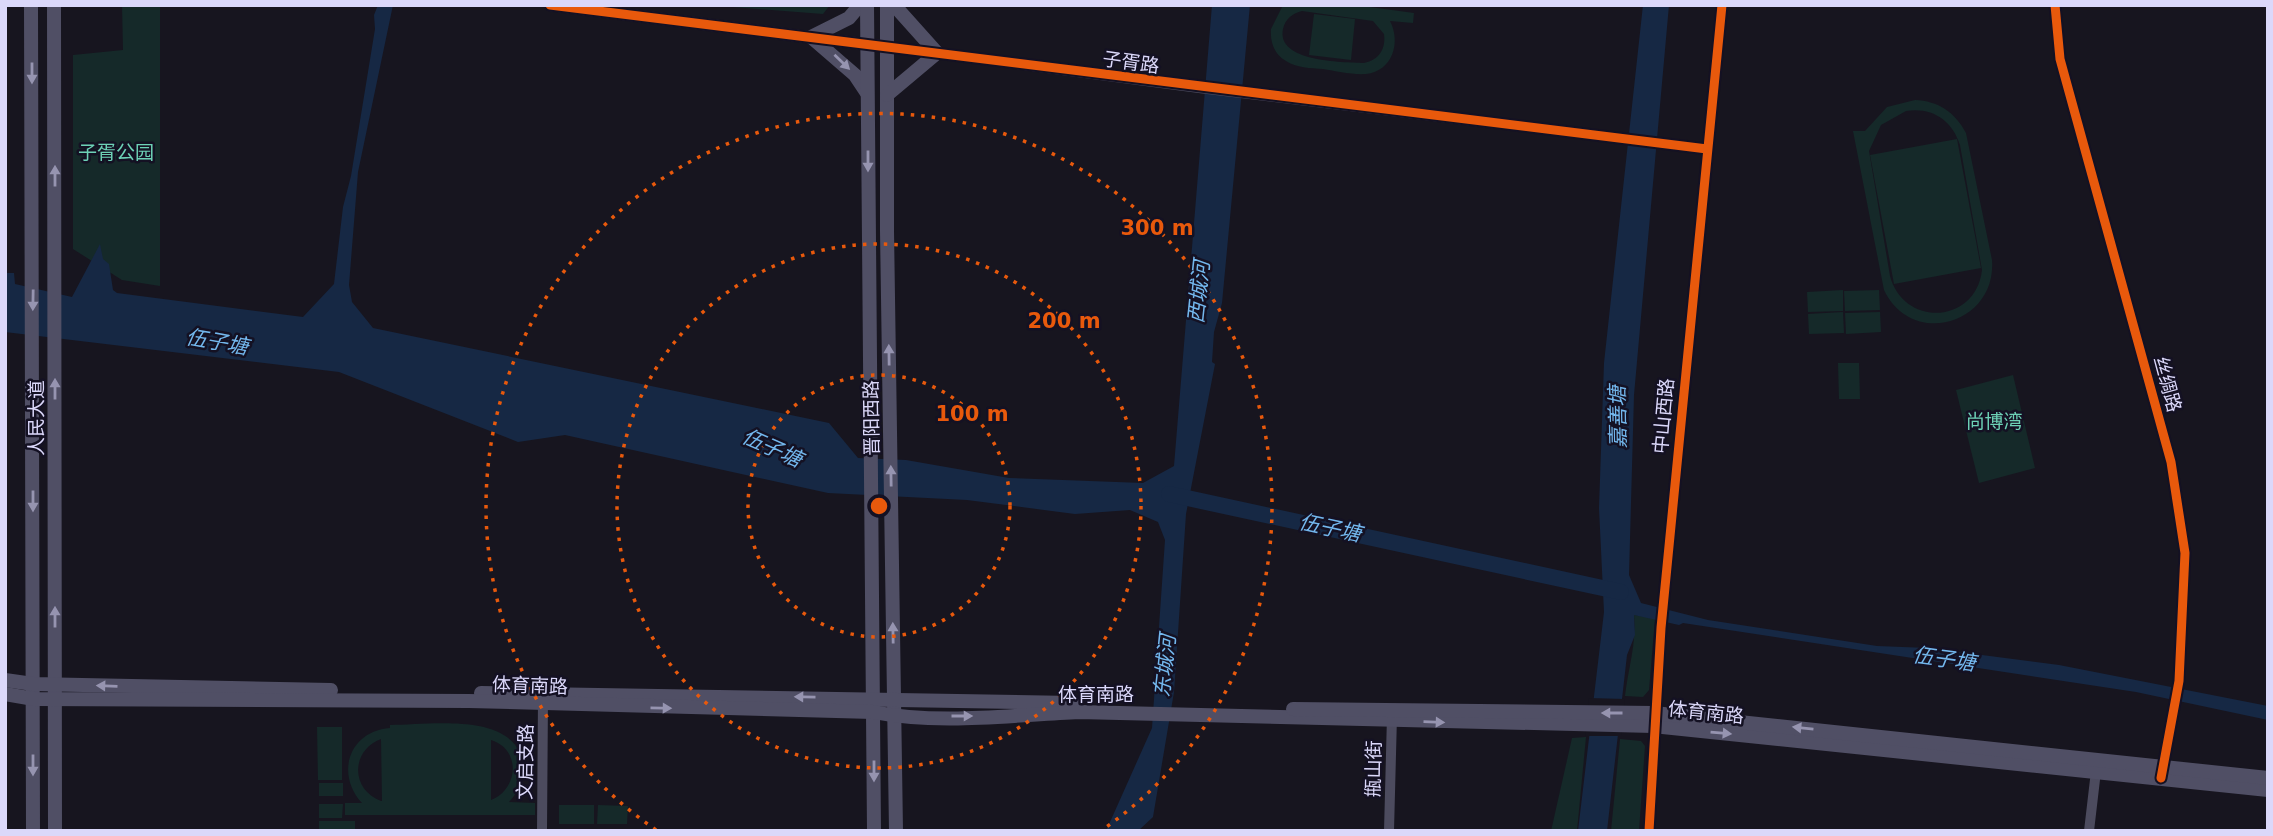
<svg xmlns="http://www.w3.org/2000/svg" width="2273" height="836" font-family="'DejaVu Sans','Noto Sans SC',sans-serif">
<rect width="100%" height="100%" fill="#17151f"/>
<g fill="#152929" fill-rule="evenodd">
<polygon points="122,5 160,5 160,286 122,280 73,249 73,55 123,50"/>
<polygon points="708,5 830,5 823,14"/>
<path d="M1355 5 1414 13 1413 23 1390 21C1401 42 1393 71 1366 74 1352 75 1336 71 1323 69 1311 68 1296 68 1286 61 1274 54 1270 42 1271 29L1282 7 1272 5ZM1302 11 1373 21 1384 34C1386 49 1379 60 1364 63 1342 62 1276 62 1283 29 1285 19 1293 13 1302 11Z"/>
<polygon points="1314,14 1355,19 1351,60 1309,55"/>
<path d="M1915 100C1938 101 1955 112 1966 133L1992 260C1997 324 1912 349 1884 290L1853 131H1865L1887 107ZM1906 111C1932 107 1952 120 1960 145L1982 270C1976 324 1904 328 1890 276L1869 151 1881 125Z"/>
<polygon points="1957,139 1981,268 1894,284 1870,155"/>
<polygon points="1843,290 1843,311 1808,312 1807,292"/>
<polygon points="1879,290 1880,310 1845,311 1844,291"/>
<polygon points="1843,312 1844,333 1809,334 1808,314"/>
<polygon points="1880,312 1881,332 1846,334 1845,313"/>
<polygon points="1838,363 1859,363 1860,399 1839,399"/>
<polygon points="2013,375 2035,468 1979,483 1956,390"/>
<path d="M1634 615 1655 618 1649 690 1643 697 1625 696C1628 669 1637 642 1634 615Z"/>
<path d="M390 725C429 725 508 712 522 758 527 775 520 790 509 802L535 803V815H345V803H362C335 774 349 731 390 728ZM381 739 382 801H381C351 790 350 751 381 739ZM491 740C521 749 519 789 491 800Z"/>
<polygon points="317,727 342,727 342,780 318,780"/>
<polygon points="1586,737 1577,831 1551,831 1572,738"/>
<polygon points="1620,739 1641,741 1645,746 1639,831 1611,831"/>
<rect x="319" y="783" width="24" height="13"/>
<polygon points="319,804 343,804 342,818 319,818"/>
<rect x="559" y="805" width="35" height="19"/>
<polygon points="598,805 628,806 627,824 597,824"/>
<rect x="319" y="821" width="36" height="10"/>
</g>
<g fill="#162844">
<polygon points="378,5 393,5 358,172 349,285 352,302 373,328 829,423 858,458 906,460 1009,478 1143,483 1174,466 1212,5 1250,5 1222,303 1214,332 1212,362 1215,364 1186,514 1174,692 1153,817 1138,831 1106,831 1152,728 1165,540 1158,522 1130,510 1075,514 967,500 828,493 565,435 518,442 339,372 5,332 5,273 14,273 15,284 72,297 100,244 103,259 109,264 113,290 117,293 303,317 334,284 343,207 351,176 375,29 374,15"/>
<polygon points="1643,5 1669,5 1634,395 1629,575 1641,603 1708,620 1877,646 1928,648 2059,665 2268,706 2268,720 2136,692 1683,623 1679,625 1634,615 1635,635 1627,655 1607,831 1578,831 1604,612 1599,508 1604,363"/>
</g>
<polygon fill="#17151f" points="1589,698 1625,699 1621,736 1585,736"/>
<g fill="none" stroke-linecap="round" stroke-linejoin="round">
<polyline stroke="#162844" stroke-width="16" points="1169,494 1621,592"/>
<g stroke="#4c4b5e" stroke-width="10">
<polyline points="2055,5 2060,59 2171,462 2185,553 2179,681 2163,771"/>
<polyline points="888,47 1199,88 1707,149"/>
<polyline points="542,831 543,698"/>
<polyline points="1389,831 1392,716"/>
<polyline points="1649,831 1661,628 1722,5"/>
<polyline points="2089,831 2096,771"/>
</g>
<polyline stroke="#4c4b5e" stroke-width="12" points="550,5 888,47"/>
<g stroke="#504f65" stroke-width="14">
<polyline points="31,5 33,831"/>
<polyline points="54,5 55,831"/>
<polyline points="860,5 849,18 811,37 855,75 867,93"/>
<polyline points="867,5 874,831"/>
<polyline points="887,5 887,231 896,831"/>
<polyline points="887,95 937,53 894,5"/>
<polyline points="5,680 33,684 331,690"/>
<polyline points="481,693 1073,703"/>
<path d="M5 694 34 699 469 701 873 712C939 725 1012 715 1079 712L1653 726 2268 790"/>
<polyline points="1293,709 1654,713 2268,778"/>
</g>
<defs>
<g id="cycleway">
<polyline points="550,5 1707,149"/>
<polyline points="2055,5 2060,59 2171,462 2185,553 2179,681 2161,778"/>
<polyline points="1649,831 1661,628 1722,5"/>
</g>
</defs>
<use href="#cycleway" stroke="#141123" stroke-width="13"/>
<use href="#cycleway" stroke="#e8590c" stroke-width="9"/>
</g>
<defs><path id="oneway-solid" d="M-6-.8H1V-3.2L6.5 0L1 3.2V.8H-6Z" transform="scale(1.75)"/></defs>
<g fill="#9694b0">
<use href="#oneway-solid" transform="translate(842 62) rotate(44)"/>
<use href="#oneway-solid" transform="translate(32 73) rotate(90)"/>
<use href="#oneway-solid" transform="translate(868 161) rotate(90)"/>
<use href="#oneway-solid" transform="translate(55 176) rotate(-90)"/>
<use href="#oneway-solid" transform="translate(33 300) rotate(91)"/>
<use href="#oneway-solid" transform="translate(889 355) rotate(-91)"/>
<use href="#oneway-solid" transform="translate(55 389) rotate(-90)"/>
<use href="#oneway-solid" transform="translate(891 476) rotate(-91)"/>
<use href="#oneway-solid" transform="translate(33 501) rotate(90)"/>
<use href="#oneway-solid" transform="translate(55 617) rotate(-90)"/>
<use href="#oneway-solid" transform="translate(893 633) rotate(-91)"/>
<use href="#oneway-solid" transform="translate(107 686) rotate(-178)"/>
<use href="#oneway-solid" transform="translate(805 697) rotate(-179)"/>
<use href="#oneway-solid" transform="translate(661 708) rotate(1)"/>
<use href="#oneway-solid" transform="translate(1612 713) rotate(180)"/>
<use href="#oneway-solid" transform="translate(962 716)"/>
<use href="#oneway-solid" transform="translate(1434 722) rotate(2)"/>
<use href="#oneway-solid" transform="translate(1803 728) rotate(-174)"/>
<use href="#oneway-solid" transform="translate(1721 733) rotate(5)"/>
<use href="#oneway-solid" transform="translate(33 765) rotate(90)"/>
<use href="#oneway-solid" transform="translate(874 771) rotate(90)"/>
</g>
<g fill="none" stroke="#e8590c" stroke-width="3.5" stroke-dasharray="3.5 7">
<circle cx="879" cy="506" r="131"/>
<circle cx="879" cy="506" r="262"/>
<path d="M656 830A393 393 0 1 1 1102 830"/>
</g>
<g text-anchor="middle" stroke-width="5" stroke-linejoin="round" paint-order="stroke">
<g font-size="19" fill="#dbd8fa" stroke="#141123">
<text transform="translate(1131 62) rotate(8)" y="7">子胥路</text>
<text transform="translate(2168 384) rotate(75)" y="7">丝绸路</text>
<text transform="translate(1663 416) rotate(-85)" y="7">中山西路</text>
<text transform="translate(36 418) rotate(-90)" y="7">人民大道</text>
<text transform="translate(871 418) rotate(-91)" y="7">晋阳西路</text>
<text transform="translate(530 685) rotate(2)" y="7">体育南路</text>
<text x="1096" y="701">体育南路</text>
<text transform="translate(1706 712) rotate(6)" y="7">体育南路</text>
<text transform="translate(525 762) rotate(-89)" y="7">文启支路</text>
<text transform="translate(1373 769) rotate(-89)" y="7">甁山街</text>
</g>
<g font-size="19" fill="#6dd1b6" stroke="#141123">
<text x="116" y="159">子胥公园</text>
<text x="1994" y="428">尚博湾</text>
</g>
<g font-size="21" font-style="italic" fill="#73b7ed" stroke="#141123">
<text transform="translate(1199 292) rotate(-84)" y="7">西城河</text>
<text transform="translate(217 342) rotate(10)" y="7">伍子塘</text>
<text transform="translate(1618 417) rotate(-91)" y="7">嘉善塘</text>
<text transform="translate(772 448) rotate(24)" y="7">伍子塘</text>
<text transform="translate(1330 528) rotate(12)" y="7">伍子塘</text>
<text transform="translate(1944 659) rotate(8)" y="7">伍子塘</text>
<text transform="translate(1165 666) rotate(-84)" y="7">东城河</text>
</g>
</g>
<circle cx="879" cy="506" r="10" fill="#e8590c" stroke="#141123" stroke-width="3.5"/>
<g font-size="21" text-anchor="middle" font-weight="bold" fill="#e8590c" stroke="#141123" stroke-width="5" stroke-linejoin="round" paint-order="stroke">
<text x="1157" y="235">300 m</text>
<text x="1064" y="328">200 m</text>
<text x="972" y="421">100 m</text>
</g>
<rect width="2273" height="836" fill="none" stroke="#dbd8fa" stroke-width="14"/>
</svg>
